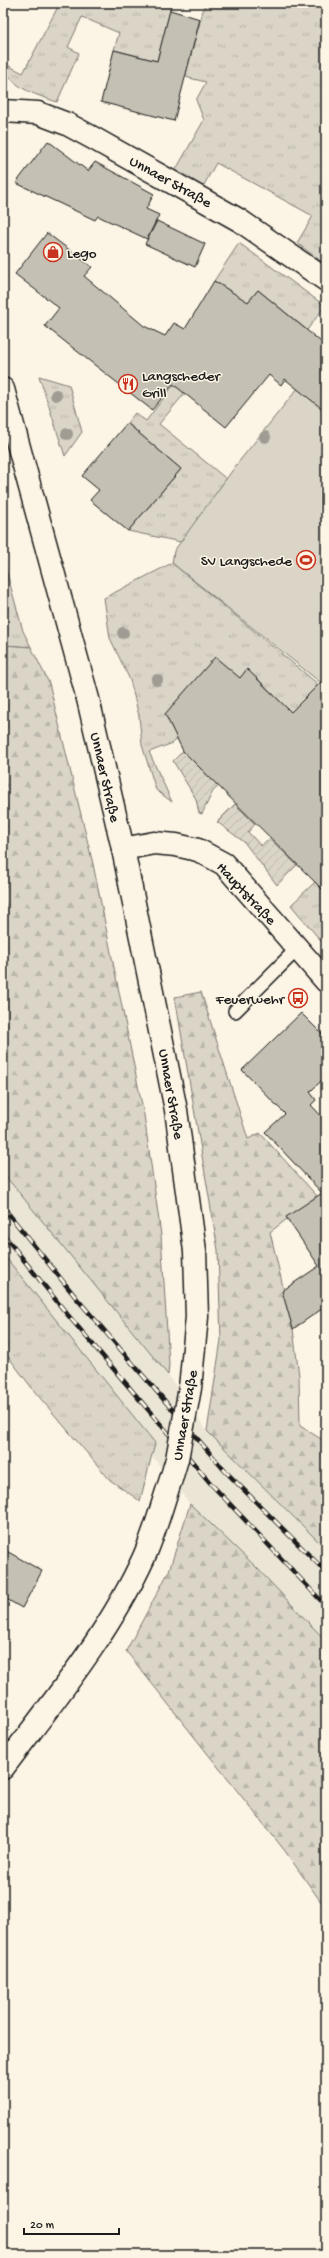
<svg xmlns="http://www.w3.org/2000/svg" width="329" height="2258" font-family="'Gochi Hand',sans-serif">
<defs>
<pattern id="grass-tufts" width="24" height="20" patternUnits="userSpaceOnUse"><rect width="24" height="20" fill="#dbd5c8"/><path d="M3 7l-1-3M5 7V3M7 7l1-3M15 17l-1-3M17 17v-4M19 17l1-3" fill="none" stroke="#bbb6ab"/></pattern>
<pattern id="forest-firs" width="22" height="20" patternUnits="userSpaceOnUse"><rect width="22" height="20" fill="#dbd5c8"/><path d="M5 1l3.5 6h-7zM16 11l3.5 6h-7z" fill="#bbb6ab"/></pattern>
<pattern id="garden-furrows" width="10" height="10" patternUnits="userSpaceOnUse"><rect width="10" height="10" fill="#dbd5c8"/><path d="M-1 1l2-2M0 10L10 0M9 11l2-2" fill="none" stroke="#bbb6ab"/></pattern>
</defs>
<rect width="100%" height="100%" fill="#fcf5e5"/>
<filter id="ink" filterUnits="userSpaceOnUse"><feTurbulence type="fractalNoise" baseFrequency=".025" numOctaves="2"/><feDisplacementMap in="SourceGraphic" scale="8" xChannelSelector="R" yChannelSelector="G"/><feConvolveMatrix kernelMatrix="1 2 1 2 8 2 1 2 1" color-interpolation-filters="sRGB"/></filter>
<g filter="url(#ink)">
<polygon fill="#ebe5d6" points="3,1173 168,1375 207,1431 326,1549 326,1643 190,1504 152,1456 155,1443 3,1254"/>
<g fill="url(#grass-tufts)" stroke="#7c7872">
<path d="M60 3H172L157 61 114 50 119 33 82 17 68 47 79 53 57 102C34 94 10 88 3 63L23 73Z"/>
<polygon points="205,3 326,3 326,265 297,243 313,216 216,163 198,196 170,180 204,120 196,100 206,82 185,77"/>
<polygon points="239,243 325,306 307,330 258,290 221,335 185,393 159,424 229,481 181,542 128,531 181,469 127,423 135,413 146,421 208,340 236,295 214,281"/>
<polygon points="39,376 69,385 82,432 65,456"/>
<polygon points="3,559 23,631 31,647 3,645"/>
<polygon points="172,563 319,685 291,712 256,677 235,698 224,689 173,743 149,752 172,802 156,790 142,745 139,716 130,680 110,638 104,598"/>
<polygon points="315,882 326,893 326,947 291,905"/>
<polygon points="3,1254 155,1443 140,1501 110,1480 35,1392 3,1350"/>
</g>
<g fill="url(#forest-firs)" stroke="#7c7872">
<polygon points="3,645 31,647 49,683 93,864 144,1115 161,1235 169,1364 168,1375 3,1173"/>
<polygon points="201,992 248,1139 260,1133 317,1196 270,1232 293,1329 299,1376 300,1426 326,1442 326,1549 207,1431 221,1340 218,1250 175,997"/>
<polygon points="190,1504 256,1567 326,1641 326,1909 285,1851 126,1651 169,1571"/>
</g>
<g fill="url(#garden-furrows)" stroke="#7c7872">
<polygon points="183,751 219,786 213,791 202,814 199,813 196,799 173,761"/>
<polygon points="235,804 255,824 248,832 261,846 269,838 297,865 277,885 244,842 217,822"/>
</g>
<polygon fill="#dbd5c8" stroke="#7c7872" points="326,353 326,687 172,563 174,551 237,464"/>
<g fill="#c4c0b3" stroke="#1c1c1c">
<polygon points="170,10 200,19 174,121 101,102 114,50 157,61"/>
<polygon points="48,141 88,171 95,162 154,194 146,209 159,215 147,239 98,216 95,220 16,183"/>
<polygon points="157,221 205,244 195,267 145,244"/>
<polygon points="47,233 92,267 84,276 144,326 165,336 174,323 185,329 214,281 248,302 258,290 326,346 326,412 285,379 281,385 269,375 226,427 173,384 152,410 45,326 59,308 15,274"/>
<polygon points="127,423 181,469 128,531 90,500 99,490 82,476"/>
<polygon points="215,657 240,678 247,669 291,712 326,677 326,893 183,751 165,714"/>
<polygon points="301,1013 326,1038 326,1076 310,1092 316,1100 311,1105 326,1121 326,1306 293,1329 282,1291 319,1266 286,1217 322,1193 265,1132 285,1114 242,1070"/>
<polygon points="3,1549 42,1571 22,1608 3,1597"/>
</g>
<g fill="none" stroke-linecap="round" stroke-linejoin="round">
<defs>
<polyline id="service" points="235,1011 297,949"/>
<polyline id="minor" points="3,111 38,113 67,124 93,138 239,220 326,280"/>
<polyline id="secondary" points="123,849 154,843 176,845 198,850 224,864 326,981"/>
<g id="primary">
<polyline points="3,389 88,699 123,849 176,1110 195,1251 197,1317 190,1388"/>
<path d="M3 1768C54 1700 109 1634 144 1557 155 1532 162 1505 171 1479"/>
</g>
</defs>
<use href="#service" stroke="#1c1c1c" stroke-width="16"/>
<use href="#minor" stroke="#1c1c1c" stroke-width="25"/>
<use href="#secondary" stroke="#1c1c1c" stroke-width="25"/>
<use href="#primary" stroke="#1c1c1c" stroke-width="25"/>
<use href="#service" stroke="#fcf5e5" stroke-width="13"/>
<use href="#minor" stroke="#fcf5e5" stroke-width="22"/>
<use href="#secondary" stroke="#fcf5e5" stroke-width="22"/>
<use href="#primary" stroke="#fcf5e5" stroke-width="22"/>
<defs>
<g id="rail">
<polyline points="3,1207 78,1300 226,1472 326,1572"/>
<polyline points="3,1234 67,1314 212,1485 326,1606"/>
</g>
</defs>
<use href="#rail" stroke="#1c1c1c" stroke-width="4.5"/>
<use href="#rail" stroke="#fcf5e5" stroke-width="3" stroke-dasharray="9" stroke-linecap="butt"/>
<defs>
<polyline id="primary-bridge" points="171,1479 177,1459 190,1388"/>
</defs>
<use href="#primary-bridge" stroke="#1c1c1c" stroke-width="25" stroke-linecap="butt"/>
<use href="#primary-bridge" stroke="#fcf5e5" stroke-width="22"/>
</g>
<g fill="#a09c93">
<circle cx="56" cy="395" r="6"/>
<circle cx="67" cy="434" r="6"/>
<circle cx="265" cy="437" r="6"/>
<circle cx="123" cy="633" r="6"/>
<circle cx="157" cy="680" r="6"/>
</g>
</g>
<defs>
<symbol id="shop-ring" viewBox="-11 -11 22 22"><circle r="9.5" fill="#fcf5e5" stroke="#c8321e" stroke-width="1.5"/><path d="M-5-2.5h2.3a2.7 3.5 0 0 1 5.4 0H5L5.5 6h-11ZM-1.5-2.5h3a1.5 2.3 0 0 0-3 0Z" fill="#c8321e"/></symbol>
<symbol id="restaurant-ring" viewBox="-11 -11 22 22"><circle r="9.5" fill="#fcf5e5" stroke="#c8321e" stroke-width="1.5"/><path d="M-5-6h1v4h1v-4h1v4h1v-4h1v5L-1.5 .5V6h-2V.5L-5-1ZM5-6V6H3V1.5H1.5Q1.5-4 5-6Z" fill="#c8321e"/></symbol>
<symbol id="stadium-ring" viewBox="-11 -11 22 22"><circle r="9.5" fill="#fcf5e5" stroke="#c8321e" stroke-width="1.5"/><path d="M0-5a6.5 5 0 1 0 0 10a6.5 5 0 1 0 0-10ZM-3.5-1.8h7v3.6h-7Z" fill="#c8321e"/></symbol>
<symbol id="bus-ring" viewBox="-11 -11 22 22"><circle r="9.5" fill="#fcf5e5" stroke="#c8321e" stroke-width="1.5"/><path d="M-5-6H5V4H4V6H2V4H-2V6H-4V4H-5ZM-3.5-4V0h7V-4ZM-3.5 1.2v1.5H-2V1.2ZM2 1.2v1.5H3.5V1.2Z" fill="#c8321e"/></symbol>
</defs>
<g fill-rule="evenodd">
<use href="#shop-ring" x="42" y="241" width="22" height="22"/>
<use href="#restaurant-ring" x="117" y="373" width="22" height="22"/>
<use href="#stadium-ring" x="295" y="549" width="22" height="22"/>
<use href="#bus-ring" x="287" y="987" width="22" height="22"/>
</g>
<g text-anchor="middle" stroke-width="3" stroke-linejoin="round" paint-order="stroke">
<g font-size="15" fill="#1c1c1c" stroke="#fcf5e5">
<text transform="translate(171 181) rotate(29)" y="5">Unnaer Straße</text>
<text transform="translate(106 777) rotate(77)" y="5">Unnaer Straße</text>
<text transform="translate(247 893) rotate(47)" y="5">Hauptstraße</text>
<text transform="translate(172 1094) rotate(80)" y="5">Unnaer Straße</text>
<text transform="translate(184 1415) rotate(-80)" y="5">Unnaer Straße</text>
</g>
<g font-size="15" fill="#1c1c1c" stroke="#fcf5e5" text-anchor="start">
<text x="67" y="257">Lego</text>
<text x="142" y="380">Langscheder<tspan x="142" dy="17">Grill</tspan></text>
<text x="292" y="565" text-anchor="end">SV Langschede</text>
<text x="284" y="1003" text-anchor="end">Feuerwehr</text>
</g>
</g>
<rect width="329" height="2258" fill="none" stroke="#fcf5e5" stroke-width="16"/>
<rect x="8" y="8" width="313" height="2242" fill="none" stroke="#1c1c1c" stroke-width="1.5" filter="url(#ink)"/>
<path d="M24 2228v6h95v-6" fill="none" stroke="#1c1c1c" stroke-width="2"/>
<text x="30" y="2228" font-size="12" fill="#1c1c1c" stroke="#fcf5e5" stroke-width="3" paint-order="stroke">20 m</text>
</svg>
